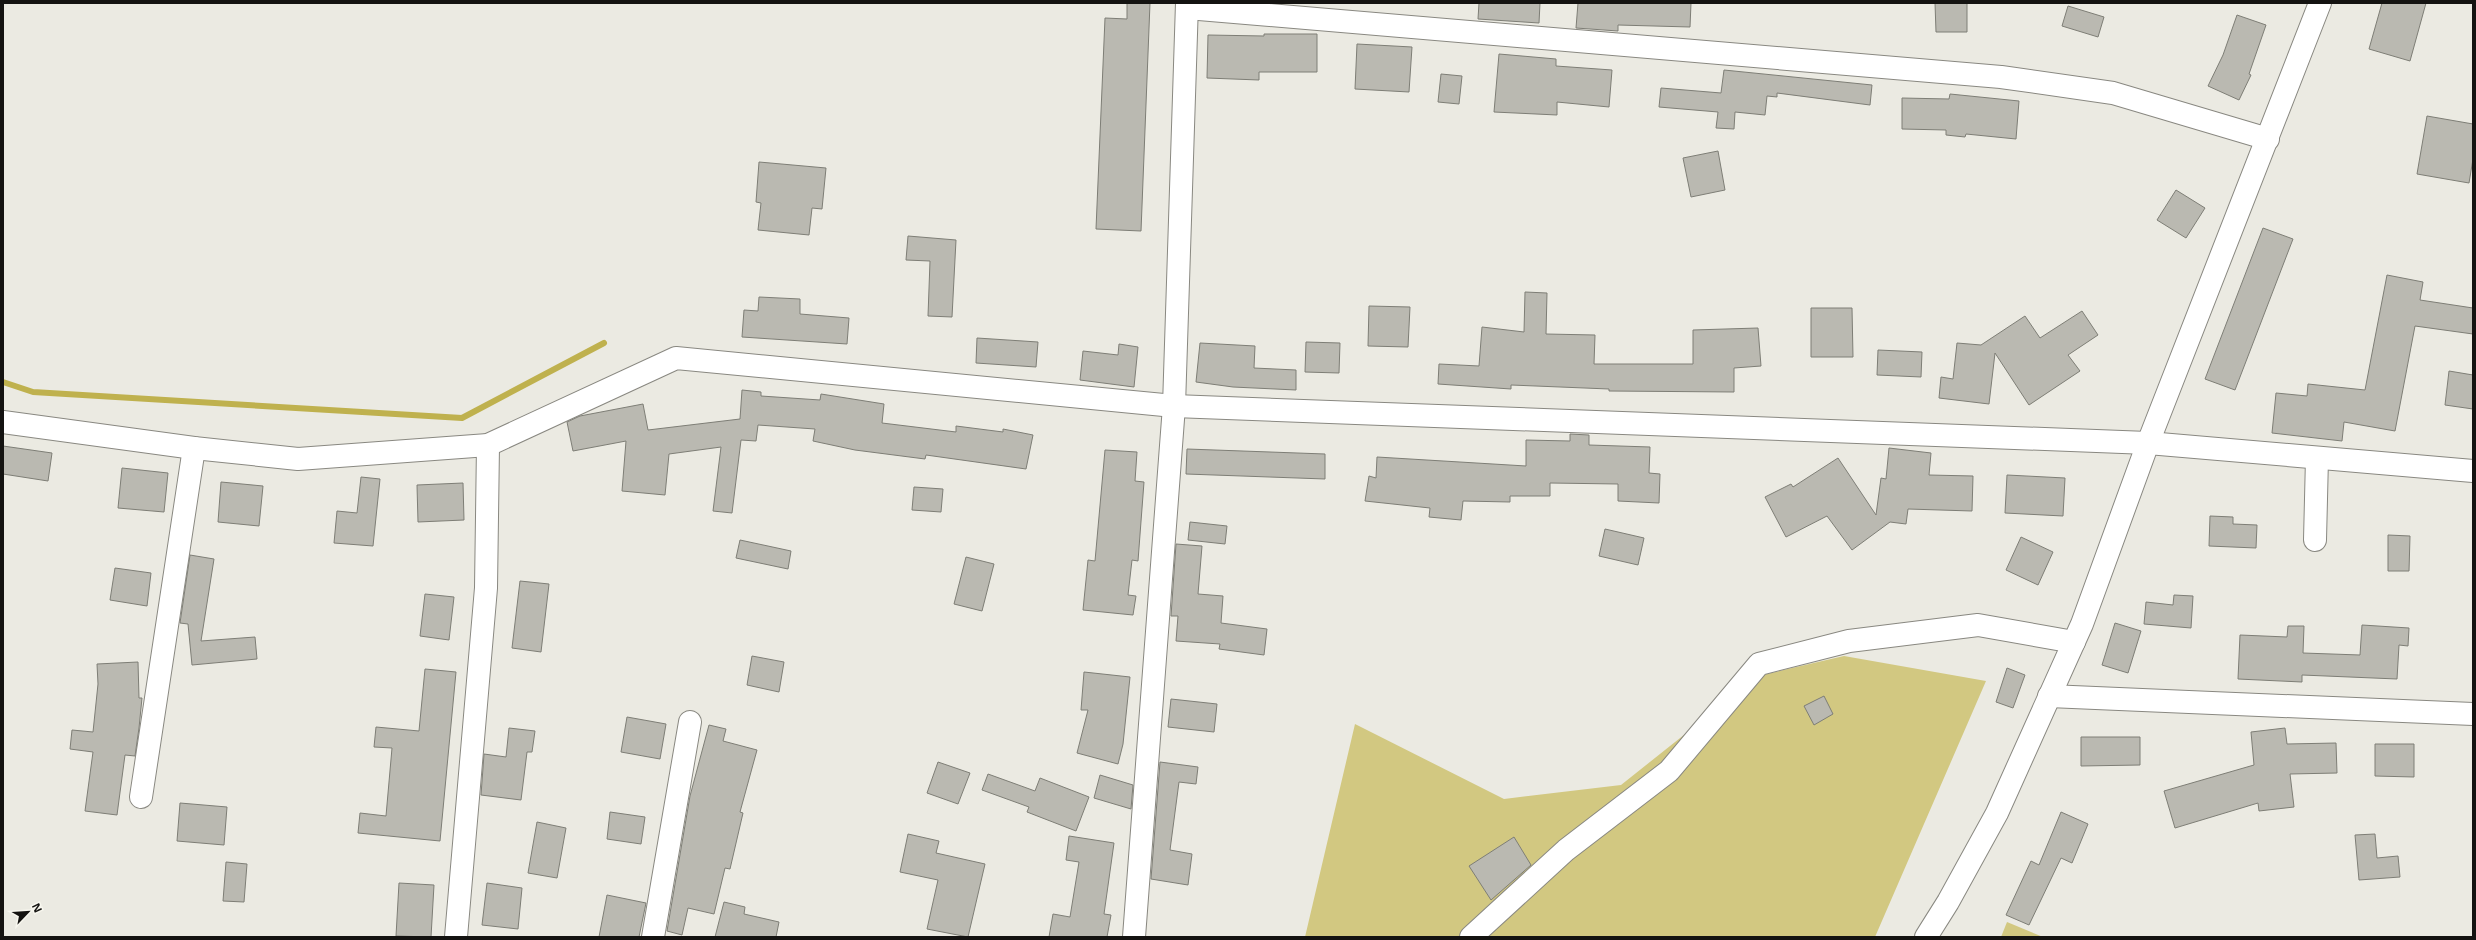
<svg xmlns="http://www.w3.org/2000/svg" width="2476" height="940" font-family="'Open Sans',sans-serif">
<rect width="100%" height="100%" fill="#ebeae2"/>
<g fill="#d2c881">
<polygon points="1844,656 1986,681 1875,937 1305,937 1355,724 1504,799 1621,785 1758,676"/>
<polygon points="2007,922 2043,937 2001,937"/>
</g>
<g fill="none" stroke-linecap="round" stroke-linejoin="round">
<polyline stroke="#bfb14e" stroke-width="6" points="3,382 33,392 462,418 604,343"/>
</g>
<g fill="#bab9b1" stroke="#7e7e76">
<polygon points="1127,3 1150,3 1141,231 1096,229 1105,18 1127,19"/>
<polygon points="1479,3 1540,3 1539,23 1478,19"/>
<polygon points="1578,3 1691,3 1690,27 1618,25 1618,31 1576,28"/>
<polygon points="1935,3 1967,3 1967,32 1936,32"/>
<polygon points="2382,3 2426,3 2410,61 2369,49"/>
<polygon points="2068,6 2104,17 2098,37 2062,26"/>
<polygon points="2237,15 2266,25 2249,74 2251,75 2239,100 2208,86 2223,55"/>
<polygon points="1264,34 1317,34 1317,72 1259,72 1259,80 1207,78 1208,35 1264,36"/>
<polygon points="1357,44 1412,47 1409,92 1355,89"/>
<polygon points="1499,54 1556,59 1556,66 1612,70 1609,107 1557,102 1557,115 1494,112"/>
<polygon points="1724,70 1872,85 1870,105 1777,93 1777,97 1767,96 1765,115 1735,112 1734,129 1716,128 1718,112 1659,107 1661,88 1721,93"/>
<polygon points="1441,74 1462,76 1459,104 1438,102"/>
<polygon points="1950,94 2019,101 2016,139 1966,134 1965,137 1946,135 1946,130 1902,129 1902,98 1949,99"/>
<polygon points="2427,116 2473,124 2473,159 2469,183 2417,174"/>
<polygon points="1718,151 1725,190 1691,197 1683,158"/>
<polygon points="759,162 826,168 822,209 812,208 809,235 758,230 761,203 756,202"/>
<polygon points="2176,190 2205,208 2186,238 2157,220"/>
<polygon points="2263,228 2293,239 2235,390 2205,379"/>
<polygon points="908,236 956,240 952,317 928,316 930,261 906,260"/>
<polygon points="2387,275 2423,282 2420,300 2473,308 2473,334 2415,326 2395,431 2344,422 2342,441 2272,433 2276,393 2307,396 2308,384 2365,390"/>
<polygon points="1525,292 1547,293 1546,334 1595,335 1594,364 1693,364 1693,330 1758,328 1761,366 1734,368 1734,392 1609,391 1609,389 1511,385 1511,389 1438,384 1439,364 1479,366 1482,327 1524,332"/>
<polygon points="759,297 800,299 800,314 849,318 847,344 742,337 744,310 758,311"/>
<polygon points="1369,306 1410,307 1408,347 1368,346"/>
<polygon points="1811,308 1852,308 1853,357 1811,357"/>
<polygon points="2082,311 2098,335 2068,355 2080,371 2029,405 1995,353 1989,404 1939,398 1941,377 1953,379 1957,343 1981,345 2025,316 2040,338"/>
<polygon points="977,338 1038,342 1036,367 976,363"/>
<polygon points="1306,342 1340,343 1339,373 1305,372"/>
<polygon points="1200,343 1255,346 1254,368 1296,370 1296,390 1233,387 1196,382"/>
<polygon points="1119,344 1138,347 1134,387 1080,380 1083,351 1118,355"/>
<polygon points="1878,350 1922,352 1921,377 1877,375"/>
<polygon points="2449,371 2473,375 2473,409 2445,405"/>
<polygon points="742,390 761,392 761,396 820,400 821,394 884,404 882,423 956,432 956,426 1003,432 1003,429 1033,435 1026,469 926,455 925,459 855,450 813,441 815,429 758,425 756,441 741,440 732,513 713,511 721,447 669,454 665,495 622,491 626,441 573,451 567,422 580,416 643,404 648,430 740,419"/>
<polygon points="1570,434 1589,435 1589,445 1650,447 1649,473 1660,474 1659,503 1618,501 1618,484 1550,483 1550,496 1510,496 1510,502 1463,501 1461,520 1429,517 1430,508 1365,501 1369,476 1376,478 1377,457 1526,466 1526,440 1570,441"/>
<polygon points="3,446 52,453 48,481 3,474"/>
<polygon points="1889,448 1931,453 1929,475 1973,476 1972,511 1908,509 1906,524 1890,522 1852,550 1827,516 1786,537 1765,497 1791,484 1793,487 1838,458 1876,515 1881,478 1886,479"/>
<polygon points="1187,449 1325,454 1325,479 1186,474"/>
<polygon points="1105,450 1137,452 1135,481 1144,482 1138,561 1132,560 1128,595 1136,596 1133,615 1083,610 1088,560 1095,561"/>
<polygon points="122,468 168,473 164,512 118,508"/>
<polygon points="2007,475 2065,478 2063,516 2005,513"/>
<polygon points="361,477 380,479 373,546 334,543 337,511 357,513"/>
<polygon points="221,482 263,486 259,526 218,522"/>
<polygon points="463,483 464,520 418,522 417,485"/>
<polygon points="914,487 943,489 941,512 912,510"/>
<polygon points="2210,516 2233,517 2233,524 2257,525 2256,548 2209,546"/>
<polygon points="1190,522 1227,526 1225,544 1188,540"/>
<polygon points="1605,529 1644,538 1638,565 1599,556"/>
<polygon points="2388,535 2410,536 2409,571 2388,571"/>
<polygon points="2021,537 2053,552 2038,585 2006,570"/>
<polygon points="740,540 791,551 788,569 736,558"/>
<polygon points="1176,544 1202,546 1198,594 1223,596 1221,623 1267,629 1264,655 1219,649 1220,644 1176,641 1178,616 1171,616"/>
<polygon points="190,555 214,559 201,641 255,637 257,659 192,665 188,624 180,623"/>
<polygon points="966,557 994,564 982,611 954,604"/>
<polygon points="115,568 151,573 147,606 110,600"/>
<polygon points="520,581 549,584 541,652 512,648"/>
<polygon points="425,594 454,597 449,640 420,636"/>
<polygon points="2174,595 2193,596 2191,628 2144,624 2146,602 2173,605"/>
<polygon points="2115,623 2141,631 2128,673 2102,665"/>
<polygon points="2362,625 2409,628 2408,646 2399,645 2397,679 2302,675 2302,682 2238,679 2240,635 2287,637 2288,626 2304,626 2303,653 2360,655"/>
<polygon points="752,656 784,662 779,692 747,685"/>
<polygon points="138,662 139,698 142,698 139,728 135,756 125,755 117,815 85,811 93,752 70,749 72,730 93,732 98,684 97,664"/>
<polygon points="2007,668 2025,675 2013,708 1996,702"/>
<polygon points="425,669 456,672 440,841 358,833 360,813 386,816 392,748 374,747 376,727 419,731"/>
<polygon points="1084,672 1130,677 1123,744 1118,764 1077,753 1088,710 1081,710"/>
<polygon points="1824,696 1833,714 1814,725 1804,706"/>
<polygon points="1171,699 1217,704 1214,732 1168,727"/>
<polygon points="627,717 666,724 660,759 621,752"/>
<polygon points="709,725 726,729 723,741 757,750 740,812 743,813 730,869 725,868 714,914 688,908 682,935 667,931 690,796"/>
<polygon points="509,728 535,731 532,752 527,752 521,800 481,795 484,754 506,757"/>
<polygon points="2285,728 2287,744 2336,743 2337,773 2290,774 2294,807 2259,811 2258,803 2175,828 2164,791 2254,765 2251,732"/>
<polygon points="2081,737 2140,737 2140,765 2081,766"/>
<polygon points="2375,744 2414,744 2414,777 2375,776"/>
<polygon points="938,762 970,773 958,804 927,793"/>
<polygon points="1160,762 1198,767 1196,784 1179,782 1170,850 1192,854 1188,885 1151,879"/>
<polygon points="988,774 1035,791 1040,778 1089,797 1076,831 1027,812 1029,807 982,790"/>
<polygon points="1100,775 1133,785 1131,809 1094,798"/>
<polygon points="180,803 227,807 224,845 177,841"/>
<polygon points="610,812 645,817 641,844 607,839"/>
<polygon points="2061,812 2088,824 2072,863 2061,858 2029,925 2006,915 2031,861 2039,865"/>
<polygon points="537,822 566,828 557,878 528,873"/>
<polygon points="908,834 939,841 936,853 985,864 968,937 927,929 938,880 900,872"/>
<polygon points="2375,834 2377,858 2398,856 2400,877 2359,880 2355,835"/>
<polygon points="1069,836 1114,843 1104,914 1111,915 1107,937 1049,937 1053,914 1070,917 1079,862 1066,860"/>
<polygon points="1514,837 1531,865 1491,900 1469,866"/>
<polygon points="226,862 247,864 244,902 223,901"/>
<polygon points="399,883 434,885 431,937 396,936"/>
<polygon points="487,883 522,888 518,929 482,925"/>
<polygon points="607,895 646,903 639,937 599,937"/>
<polygon points="724,902 745,907 744,914 779,922 776,937 715,937"/>
</g>
<g fill="none" stroke-linecap="round" stroke-linejoin="round">
<defs>
<g id="minor">
<polyline points="1187,8 2001,77 2113,93 2268,139"/>
<polyline points="3,422 194,448 298,459 488,445 676,358 1174,406 2148,443 2473,471"/>
<polyline points="2315,540 2317,458"/>
<polyline points="2049,696 2473,714"/>
<polyline points="141,797 194,448"/>
<polyline points="456,937 486,588 488,445"/>
<polyline points="653,937 690,722"/>
<polyline points="1134,937 1174,406 1187,3"/>
<polyline points="1471,937 1566,850 1669,771 1759,664 1849,641 1978,625 2074,642"/>
<polyline points="1926,937 1948,902 1997,813 2082,624 2148,443 2320,3"/>
</g>
</defs>
<use href="#minor" stroke="#898881" stroke-width="24"/>
<use href="#minor" stroke="#fff" stroke-width="22"/>
</g>
<rect width="2476" height="940" fill="none" stroke="#141311" stroke-width="8"/>
<g transform="translate(28 912) rotate(65)" stroke="#f8f7ef" stroke-width="3" paint-order="stroke">
<path d="M0-3L7 15L0 10L-7 15Z" fill="#141311"/>
<text y="-6" font-size="11" font-weight="bold" text-anchor="middle" fill="#141311">N</text>
</g>
</svg>
